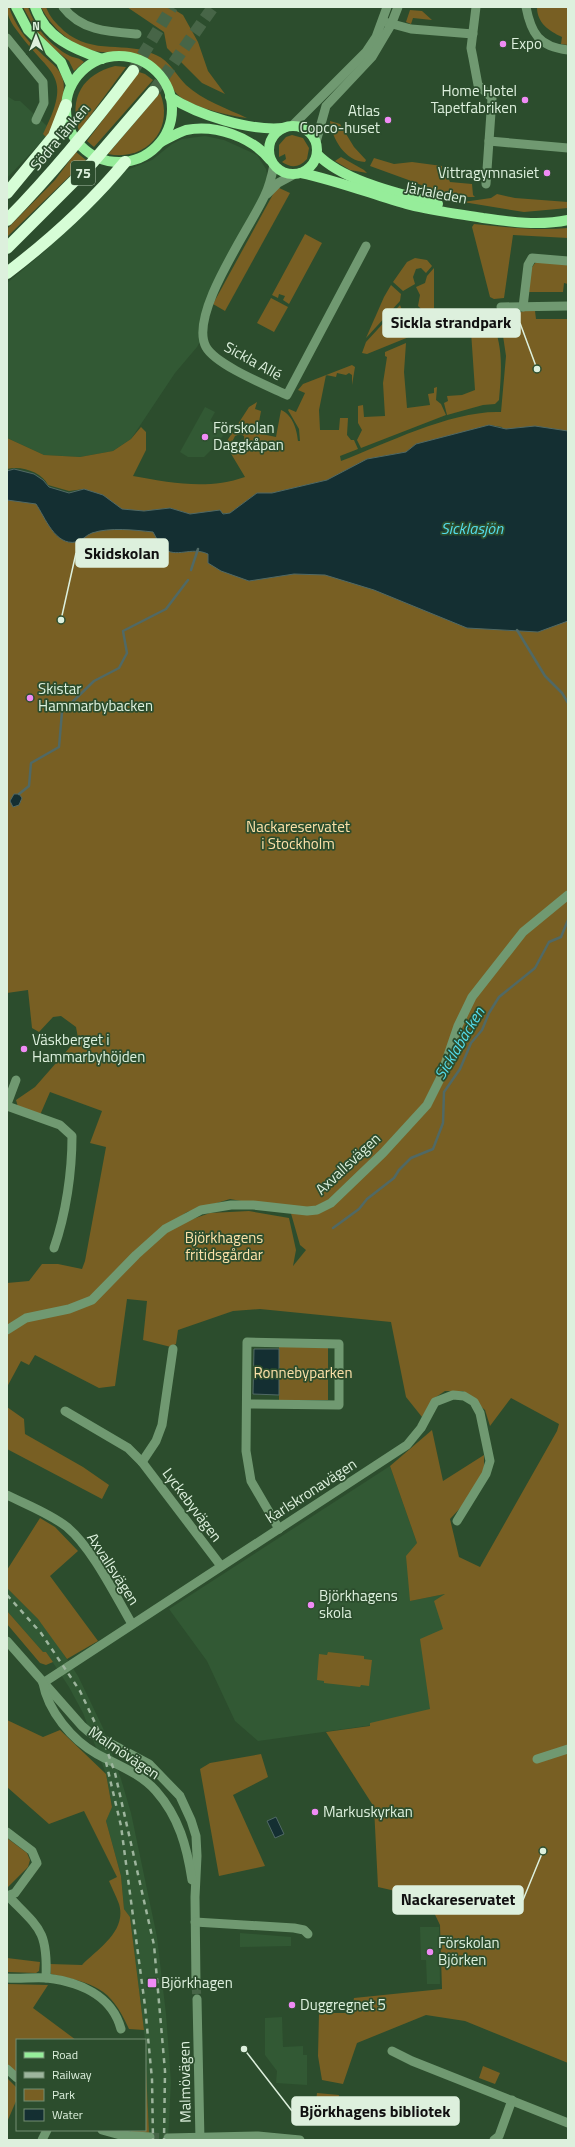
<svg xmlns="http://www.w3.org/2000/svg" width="575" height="2147" font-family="'Titillium Web',sans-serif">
<rect width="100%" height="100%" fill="#2c4d2d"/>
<g fill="#325934">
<polygon points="7,96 15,101 20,101 47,126 43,134 46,137 7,178"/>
<polygon points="205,136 224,140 257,155 266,169 267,175 274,179 208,299 202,338 197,347 175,373 131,439 113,451 80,457 44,455 7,438 7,283 44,252 122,172 152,160 172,144 182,139"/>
<polygon points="205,407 215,412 210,421 227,430 216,445 204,457 188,457 180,452"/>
<polygon points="390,1466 417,1543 410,1601 445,1594 449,1627 431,1717 258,1741 235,1721 207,1661 169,1609"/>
<polygon points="7,1588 38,1619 53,1638 78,1676 103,1728 121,1779 131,1813 157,1937 166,2014 171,2082 168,2140 149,2140 145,2040 132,1932 130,1917 124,1909 121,1876 106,1821 112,1806 106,1774 83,1713 69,1687 46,1652 43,1652 7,1611"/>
<polygon points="420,1927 439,1927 440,1984 427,1984 426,1960 421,1960"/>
<polygon points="240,1933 291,1937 291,1946 240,1947"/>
<polygon points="282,2017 283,2047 303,2046 303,2055 307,2055 307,2085 276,2083 277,2071 265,2055 265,2018"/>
</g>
<g fill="#785f23" fill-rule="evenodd">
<path d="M7 7H9C15 25 26 40 40 52 48 61 60 67 63 80 65 88 63 96 61 104 59 116 55 127 46 137L43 134C74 73 50 76 18 32 12 24 7 17 7 7Z"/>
<path d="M23 7H28C35 28 51 46 70 56 75 58 80 58 84 62L74 71 69 61 45 42 36 31Z"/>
<path d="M41 7H46C50 18 56 23 64 31 94 56 125 40 156 55 170 61 176 75 186 85 202 100 228 109 247 118 230 116 191 107 178 95 165 81 167 71 146 59 129 49 120 54 102 52 76 50 52 29 41 7Z"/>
<polygon points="127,7 170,7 183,15 198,42 208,71 225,94 202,83 167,48 164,32"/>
<path d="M537 7H568V45L561 44 562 37C549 31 537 23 537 7Z"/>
<polygon points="410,10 422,11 432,20 413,18 411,24 406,22"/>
<path d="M115 66 126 67 79 131C68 98 83 74 115 66Z"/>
<polygon points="139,72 145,74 153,80 94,147 87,141"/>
<path d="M160 93C175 129 146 162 108 154Z"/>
<path d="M330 121 340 124 354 147 366 160 365 162C345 161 332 139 330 121Z"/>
<path d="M292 135 303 138 309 148 307 159C299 168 291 168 282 162L286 159 285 154 279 157V145L286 137Z"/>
<polygon points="76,152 86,160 7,237 7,229 55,180"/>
<polygon points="341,157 364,170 367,173 350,170 335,161"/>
<polygon points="374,158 394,164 412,162 442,166 442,177 448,177 450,182 472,184 473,195 475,197 449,197 414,182 370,166"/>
<polygon points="277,187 290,193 225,311 213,304"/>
<polygon points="497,194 515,198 568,202 568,208 524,212 463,202 491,198"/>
<path d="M474 224C505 227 537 231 568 228V238L513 235 504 298 494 299 490 297 472 227Z"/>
<polygon points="305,234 322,243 289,304 283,300 285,296 279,294 278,298 272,295"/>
<polygon points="415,258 427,260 432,266 426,273 421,268 416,269 413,277 415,284 403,291 393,282 407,262"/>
<path d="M538 261 566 264 568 266V284L564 283 563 292H528C529 281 528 267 538 261Z"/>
<polygon points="434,268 434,321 418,306 420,295 416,287 425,283 427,276"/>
<polygon points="391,285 401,294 400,301 366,338 384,297"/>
<polygon points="271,298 288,307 274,332 257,323"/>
<polygon points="400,305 402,310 406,313 411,313 416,308 432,323 431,328 367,354 362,353 366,342"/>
<path d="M523 311H535L536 319H568V443L506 440 502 427 489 425 449 436 416 444 406 452 367 459 327 480 272 493H257L230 513 190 514 170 508 145 511 214 533 568 519V2063L465 2021 426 2015 357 2043 343 2084 322 2080 318 2056 319 2013H351L354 1998 442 1989 440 1925 425 1894 417 1896 378 1887 374 1807 326 1732 370 1726V1723L430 1709 420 1639 443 1629 434 1601 445 1594 410 1601 406 1556 417 1543 390 1466 432 1430 443 1481 484 1455V1471L462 1506 450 1519 459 1557 480 1567 557 1431 559 1424 511 1398 490 1426 485 1410 463 1391H445L433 1399 422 1417 406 1397 391 1322 260 1309 233 1311 178 1330 176 1344 171 1347 143 1340 147 1301 127 1299 115 1386 99 1388 35 1355 29 1365 21 1361 7 1387V1283L29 1281 42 1264H58L82 1269 85 1261 106 1147 90 1143 102 1111 50 1092 40 1115 18 1107 16 1100 35 1087 78 1038 76 1027 61 1016 53 1017 39 1032 32 1028 28 990 7 993V482L117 506 84 489 69 491 48 485C42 472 21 465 7 469V438L44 455 80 457 113 451 131 439 141 427 146 432V450L133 476C172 483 207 490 245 477L230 452 237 446 242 448 245 445 244 436 240 434 235 436 233 440 235 445 229 450 225 444 249 407 257 402 255 409 261 411 257 433 276 437 281 410C293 415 297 430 298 441H300L299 429 288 410 289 409 296 412 305 393 298 390 303 384 352 365 355 367 352 385V375L349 373 346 375 337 373 336 377 326 375 319 410 320 430H339L340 418H348L347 435 351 440H354L358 449 340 456 341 461C387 443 453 410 501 412L506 356 502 329 503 324C511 323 515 314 523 311ZM230 1199 290 1210 300 1245 306 1250 293 1266 296 1250 289 1218 249 1211 210 1213 158 1231 187 1212Z"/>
<path d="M481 312H486C504 337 502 369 499 400L495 404 483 405 447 415 444 403 448 401 447 396 462 395 475 390 470 317Z"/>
<polygon points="406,343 404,372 407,408 430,405 428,394 434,393 434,388 437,387 436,400 441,404 446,415 361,448 357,440 362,430 358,423 358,406 363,405 364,417 385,416 383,383 387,357 385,356 385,352"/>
<rect x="279" y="1347" width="49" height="53"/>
<polygon points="7,1407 24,1419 25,1434 83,1467 109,1485 102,1499 7,1449"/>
<polygon points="40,1518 55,1527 78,1551 50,1576 98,1641 67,1659 38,1619 7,1588 7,1570"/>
<polygon points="7,1611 43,1652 46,1652 53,1662 46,1665 40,1663 7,1624"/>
<polygon points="328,1652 364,1656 364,1659 372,1660 369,1686 361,1685 360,1687 324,1683 324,1681 317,1680 319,1654 327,1655"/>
<path d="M7 1720 43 1737 60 1730 106 1774 112 1807 106 1821 121 1876 124 1909 130 1917 144 2030 129 2029C110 1986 94 1984 51 1974L50 1964 82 1965C99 1948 127 1931 119 1904 116 1896 112 1888 109 1881L117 1877 84 1811 49 1824 7 1787Z"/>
<polygon points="261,1754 268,1777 233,1795 265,1866 219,1876 200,1769 210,1763"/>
<polygon points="7,1838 27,1853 30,1860 28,1867 7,1888"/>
<polygon points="7,1958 40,1962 39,1971 36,1973 7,1972"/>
<polygon points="7,1984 48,1985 33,2008 76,2040 17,2040 17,2073 7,2065"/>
<polygon points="145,2047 149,2133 131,2132 131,2130 145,2130"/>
<polygon points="483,2066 500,2073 495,2084 479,2078"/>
<polygon points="7,2078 17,2088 17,2099 7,2122"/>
<polygon points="317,2093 339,2095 338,2103 316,2101"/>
</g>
<g fill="#142f32" stroke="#506965">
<path d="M489 425 506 429 535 426 568 431V621L538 632 467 628 374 590 325 575 294 574 249 581 221 571 208 563V554C191 546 176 559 163 548 159 544 156 537 153 532 134 530 110 527 92 533 86 535 82 541 76 542 55 546 45 517 36 504L7 500V471L14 469 34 474 43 480 49 487 69 493 84 489 103 495 122 509 144 511 170 508 190 514 220 510 223 514 230 513 257 493H272L327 480 367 459 406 452 416 444Z"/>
<polygon points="14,794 19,794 22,798 19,805 13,807 10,801"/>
<polygon points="254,1349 279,1349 279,1395 253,1394"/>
<polygon points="276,1817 284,1834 275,1838 267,1821"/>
</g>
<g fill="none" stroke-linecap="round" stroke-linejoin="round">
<g stroke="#506965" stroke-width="2.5">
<polyline points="191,570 198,549"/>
<polyline points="517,630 545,676 562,693 568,703"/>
<polyline points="19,794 29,786 31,763 59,747 62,712 94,681 119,668 127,653 123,631 166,609 188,580"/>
<polyline points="333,1228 359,1209 367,1199 394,1178 399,1170 411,1158 433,1149 443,1123 444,1092 460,1069 471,1043 482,1030 489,1013 499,997 535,968 549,942 561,937 568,920"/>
</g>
<g stroke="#476547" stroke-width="9" stroke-dasharray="9 4.5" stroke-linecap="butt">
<polyline points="196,1985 197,1999"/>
<polyline points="150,2137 168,2138"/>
</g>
<g stroke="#476547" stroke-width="12" stroke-dasharray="12 6" stroke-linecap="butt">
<polyline points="133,71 172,7"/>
<polyline points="153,92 213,7"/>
</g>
<g stroke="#709971" stroke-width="9">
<path d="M63 7C81 31 110 32 137 34"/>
<polyline points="476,7 471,48 473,58 478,85 492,98 486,184"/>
<path d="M526 7C531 33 539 47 568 50"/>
<polyline points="385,22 411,29 473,34"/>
<polyline points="7,38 43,82 44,103 36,120"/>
<polyline points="292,126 366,52 376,37 387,7"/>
<polyline points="489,141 568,148"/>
<polyline points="316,142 326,106 372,57 391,25 398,7"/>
<path d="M274 165C272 175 270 185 265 195 251 227 188 314 206 347 216 365 268 386 287 395L366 246"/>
<polyline points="267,194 278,183 293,175"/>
<polyline points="501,307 568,306"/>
<polyline points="523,307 528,265 532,258 568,261"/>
<polyline points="7,1104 16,1080"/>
<path d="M7 1106 60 1125 72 1136C72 1172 66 1214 54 1248"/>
<polyline points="7,1330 26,1318 69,1309 92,1300 136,1255 165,1229 201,1210 231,1205 253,1205 307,1211 317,1210 331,1203 383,1153 427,1105 440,1079 458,1026 472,997 523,932 568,895"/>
<polyline points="247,1404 339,1405 339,1344 247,1342 246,1451 251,1481 279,1529"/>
<polyline points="65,1411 128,1448 142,1462 221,1566"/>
<polyline points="142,1462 156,1441 162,1425 173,1349"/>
<path d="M7 1495C27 1505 49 1513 67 1527 92 1548 115 1595 132 1624"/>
<polyline points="7,1641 82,1726 89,1732 149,1764 180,1796 191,1820 196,1836 197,1856 195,1897 196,1985"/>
<polyline points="43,1683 407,1445 421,1428 435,1402 453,1395 464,1396 474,1402 480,1413 490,1461 486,1474 457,1521"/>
<path d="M43 1683C48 1711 72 1740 97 1754 117 1765 140 1773 156 1791 179 1817 187 1847 192 1880"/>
<polyline points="537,1759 568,1749"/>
<polyline points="7,1832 32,1851 37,1863 15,1893 7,1896"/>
<path d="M8 1896C39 1928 48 1930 46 1978"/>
<polyline points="195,1922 294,1928 304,1930 308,1934"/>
<path d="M7 1978C20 1979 34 1977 47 1978 79 1982 112 1995 121 2029"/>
<polyline points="197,1999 200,2140"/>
<polyline points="392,2051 412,2061 568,2123"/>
<polyline points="7,2069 17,2078"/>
<polyline points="102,2130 120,2135 150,2137"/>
<polyline points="168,2138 258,2136 300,2140"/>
<polyline points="42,2140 47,2130"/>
<polyline points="494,2140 499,2136 512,2100"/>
</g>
<g stroke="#96ed9a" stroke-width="10">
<polyline points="16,7 28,30 61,62 71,85"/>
<path d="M35 7C46 38 73 49 102 59"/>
<circle cx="119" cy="109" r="53"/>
<path d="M170 97C198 115 249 131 283 128"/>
<circle cx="293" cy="150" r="24"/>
<path d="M161 142C169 138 177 133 186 130 215 124 252 137 270 160"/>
<path d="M317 154C344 182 402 194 438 204"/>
<path d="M301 173C339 181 374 195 410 205 434 211 459 214 483 218 511 222 539 226 568 220"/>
</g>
<g stroke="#d6fdd6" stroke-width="12">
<polyline points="7,193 54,136 66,105"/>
<path d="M7 220C53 173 94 123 133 71"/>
<polyline points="7,248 92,163 153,92"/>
<path d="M7 273C49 241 91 203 125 162"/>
</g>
<g stroke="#9db59d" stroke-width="2.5" stroke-dasharray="5 5" stroke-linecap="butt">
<polyline points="7,1595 41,1633 80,1691 104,1742 115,1773 154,1945 165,2071 164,2140"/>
<polyline points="106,1762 121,1826 145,2006 152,2079 153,2140"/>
</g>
</g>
<g fill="#f08bf5" stroke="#2c4d2d" stroke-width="1.5">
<circle cx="503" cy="44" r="4"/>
<circle cx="525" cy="100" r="4"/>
<circle cx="388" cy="120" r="4"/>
<circle cx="547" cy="173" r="4"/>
<circle cx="205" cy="437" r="4"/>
<circle cx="30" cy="698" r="4"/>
<circle cx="24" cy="1049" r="4"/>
<circle cx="311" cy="1605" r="4"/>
<circle cx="315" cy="1812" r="4"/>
<circle cx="430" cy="1952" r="4"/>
<rect x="147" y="1978" width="10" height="10" rx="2"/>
<circle cx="292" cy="2005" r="4"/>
</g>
<g text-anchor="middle" stroke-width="3.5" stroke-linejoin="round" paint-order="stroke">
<rect fill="#2c4d2d" stroke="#a8bfa8" stroke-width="1" x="71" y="161" width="24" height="24" rx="3"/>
<g font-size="14" font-weight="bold" fill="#ddf0dd">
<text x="83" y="178">75</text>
</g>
<g font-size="15" fill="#ddf0dd" stroke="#2c4d2d" text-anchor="start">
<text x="511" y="49">Expo</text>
<text x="517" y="96" text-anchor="end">Home Hotel<tspan x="517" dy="17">Tapetfabriken</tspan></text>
<text x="380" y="116" text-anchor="end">Atlas<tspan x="380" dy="17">Copco-huset</tspan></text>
<text x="539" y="178" text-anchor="end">Vittragymnasiet</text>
<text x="213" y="433">Förskolan<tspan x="213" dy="17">Daggkåpan</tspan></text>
<text x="38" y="694">Skistar<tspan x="38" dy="17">Hammarbybacken</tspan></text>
<text x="32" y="1045">Väskberget i<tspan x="32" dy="17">Hammarbyhöjden</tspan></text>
<text x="319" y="1601">Björkhagens<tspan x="319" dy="17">skola</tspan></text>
<text x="323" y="1817">Markuskyrkan</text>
<text x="438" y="1948">Förskolan<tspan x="438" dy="17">Björken</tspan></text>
<text x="161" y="1988">Björkhagen</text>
<text x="300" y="2010">Duggregnet 5</text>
</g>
<g font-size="15" fill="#ddf0dd" stroke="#2c4d2d">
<text transform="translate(60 137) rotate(-50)" y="5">Södra länken</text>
<text transform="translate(436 193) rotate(11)" y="5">Järlaleden</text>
<text transform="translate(253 361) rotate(29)" y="5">Sickla Allé</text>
<text transform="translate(348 1164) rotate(-43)" y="5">Axvallsvägen</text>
<text transform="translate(311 1491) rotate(-33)" y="5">Karlskronavägen</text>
<text transform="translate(192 1505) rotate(53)" y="5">Lyckebyvägen</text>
<text transform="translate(113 1569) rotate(57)" y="5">Axvallsvägen</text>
<text transform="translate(124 1753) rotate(34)" y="5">Malmövägen</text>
<text transform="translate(185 2082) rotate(-91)" y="5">Malmövägen</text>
</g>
<g font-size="15" fill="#fce1a9" stroke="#2c4d2d">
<text x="298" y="832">Nackareservatet<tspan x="298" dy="17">i Stockholm</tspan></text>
<text x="224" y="1243">Björkhagens<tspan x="224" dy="17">fritidsgårdar</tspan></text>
<text x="303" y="1378">Ronnebyparken</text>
</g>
<g font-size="16" font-style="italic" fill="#54dceb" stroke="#2c4d2d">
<text x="472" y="534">Sicklasjön</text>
<text transform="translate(459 1043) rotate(-59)" y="6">Sicklabäcken</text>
</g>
</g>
<path fill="none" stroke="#ddf0dd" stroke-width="1.5" d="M537 369L520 323M61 620L76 553M543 1851L523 1900M244 2049L292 2111"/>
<g fill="#ddf0dd" stroke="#2c4d2d" stroke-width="1.5">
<circle cx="537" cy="369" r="4"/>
<circle cx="61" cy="620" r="4"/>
<circle cx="543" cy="1851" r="4"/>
<circle cx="244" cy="2049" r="4"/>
</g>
<g fill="#ddf0dd" stroke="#ddf0dd" stroke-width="1.5">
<rect x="383" y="309" width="137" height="28" rx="4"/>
<rect x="76" y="539" width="92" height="28" rx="4"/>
<rect x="393" y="1886" width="130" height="28" rx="4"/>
<rect x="292" y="2097" width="167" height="28" rx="4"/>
</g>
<g font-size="16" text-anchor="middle" font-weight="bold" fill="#111">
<text x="451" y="328">Sickla strandpark</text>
<text x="122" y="559">Skidskolan</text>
<text x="458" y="1905">Nackareservatet</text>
<text x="375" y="2117">Björkhagens bibliotek</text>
</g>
<rect width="575" height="2147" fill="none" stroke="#ddf0dd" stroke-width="16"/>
<rect x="16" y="2039" width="130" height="92" fill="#2c4d2d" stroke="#738e73"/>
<rect x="24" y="2052" width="20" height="6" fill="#96ed9a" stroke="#738e73"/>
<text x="52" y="2059" font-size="12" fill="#ddf0dd">Road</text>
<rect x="24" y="2072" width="20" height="6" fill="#9db59d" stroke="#738e73"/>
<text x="52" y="2079" font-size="12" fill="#ddf0dd">Railway</text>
<rect x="24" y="2089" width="20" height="12" fill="#785f23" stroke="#738e73"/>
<text x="52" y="2099" font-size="12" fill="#ddf0dd">Park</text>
<rect x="24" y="2109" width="20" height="12" fill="#142f32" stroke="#738e73"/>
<text x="52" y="2119" font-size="12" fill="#ddf0dd">Water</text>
<g transform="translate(36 36)" stroke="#2c4d2d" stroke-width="3" paint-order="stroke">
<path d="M0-3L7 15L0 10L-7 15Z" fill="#ddf0dd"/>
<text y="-6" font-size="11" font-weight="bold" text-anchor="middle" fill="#ddf0dd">N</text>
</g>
</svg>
